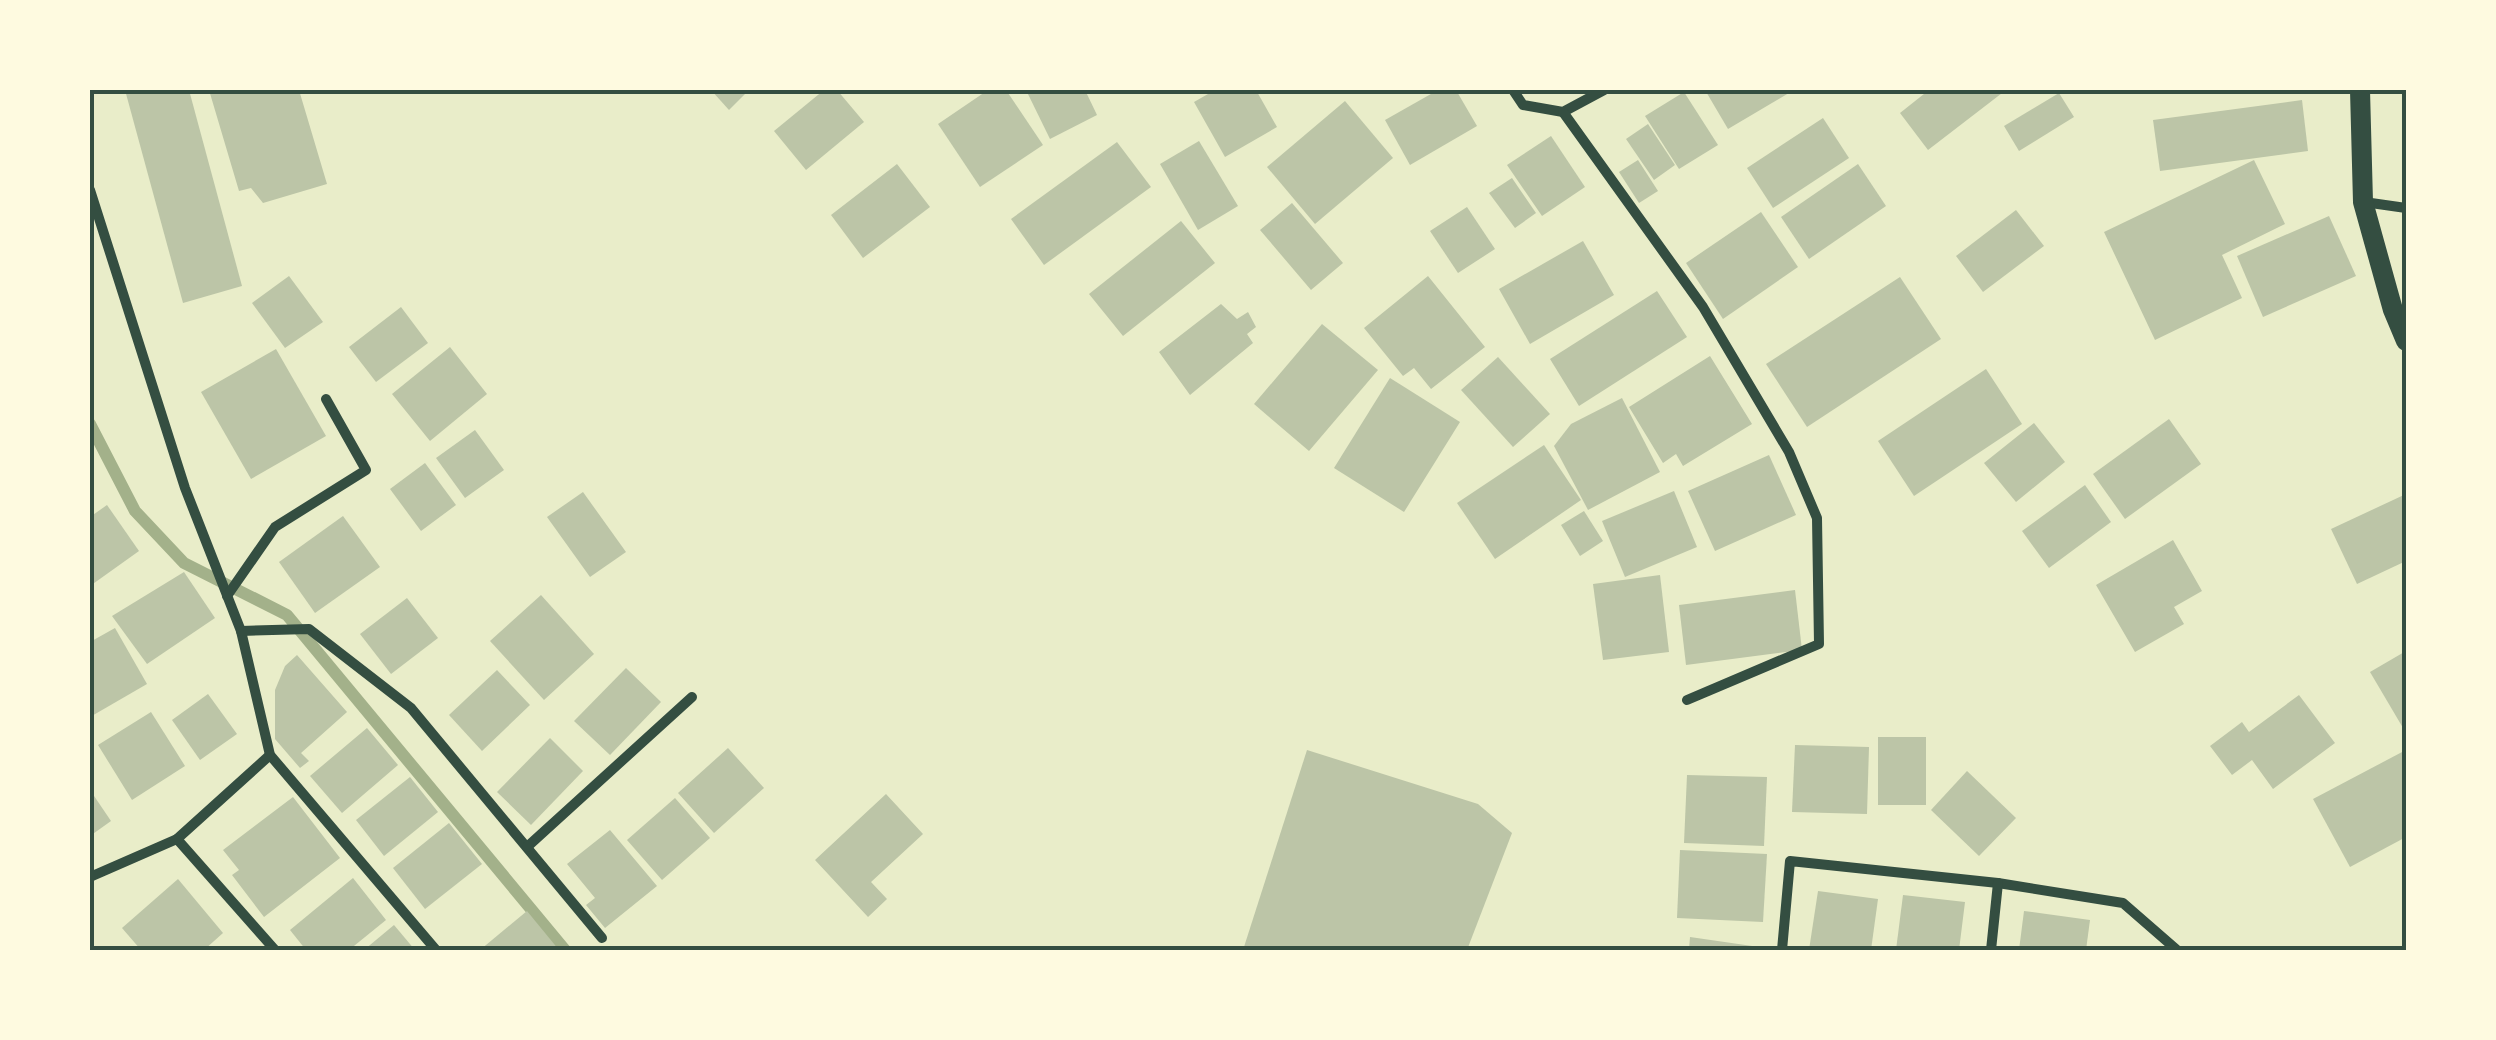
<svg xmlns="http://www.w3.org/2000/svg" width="2496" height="1040" font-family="'Alegreya Sans',sans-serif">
<rect width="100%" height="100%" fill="#e9edc9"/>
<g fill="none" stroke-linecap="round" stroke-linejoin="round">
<polyline stroke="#a3b18a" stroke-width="12" points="90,424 135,511 184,563 287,615 565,950"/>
</g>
<g fill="#bcc5a7">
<polygon points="125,90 189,90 242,286 183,303"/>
<polygon points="209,90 299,90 327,184 263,203 251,188 239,191"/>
<polygon points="711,90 749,90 729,110"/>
<polygon points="824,90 837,90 864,122 806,170 774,131"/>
<polygon points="988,90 1006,90 1043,145 980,187 938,124"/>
<polygon points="1026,90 1085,90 1097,115 1050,139"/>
<polygon points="1215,90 1256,90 1277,127 1225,157 1194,102"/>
<polygon points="1438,90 1456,90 1477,126 1410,165 1385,120"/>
<polygon points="1705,90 1794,90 1728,129"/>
<polygon points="1929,90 2006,90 1928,150 1900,113"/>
<polygon points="1684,92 1718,145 1679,169 1645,116"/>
<polygon points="2059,93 2074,117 2019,151 2004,126"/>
<polygon points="2302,100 2308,151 2160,171 2153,120"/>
<polygon points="1345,101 1393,158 1315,224 1267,167"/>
<polygon points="1823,118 1849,158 1773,208 1747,168"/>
<polygon points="1648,124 1675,165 1654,180 1626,139"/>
<polygon points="1551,136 1585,187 1542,216 1507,165"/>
<polygon points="1199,141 1238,206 1198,230 1160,164"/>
<polygon points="1117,142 1151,187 1044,265 1011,219"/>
<polygon points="1638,160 1658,191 1639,203 1619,172"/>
<polygon points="2254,160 2285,224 2222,255 2242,298 2155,340 2104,232"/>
<polygon points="897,164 930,207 863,258 831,215"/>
<polygon points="1858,164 1886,206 1809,259 1781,217"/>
<polygon points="1512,178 1536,213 1515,228 1489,193"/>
<polygon points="1292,203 1343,263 1311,290 1260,230"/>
<polygon points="1467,207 1495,249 1458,273 1430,231"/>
<polygon points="2016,210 2044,246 1983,292 1956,256"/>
<polygon points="1761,212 1798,267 1723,319 1686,263"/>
<polygon points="2329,216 2356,276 2263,317 2237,256"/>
<polygon points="1181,221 1215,263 1123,336 1089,294"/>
<polygon points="1583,241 1614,295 1530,344 1499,289"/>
<polygon points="289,276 323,322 285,348 252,303"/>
<polygon points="1428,276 1485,347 1431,389 1414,368 1403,376 1364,328"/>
<polygon points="1900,277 1941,339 1807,427 1766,364"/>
<polygon points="1657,291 1687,337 1579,406 1550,359"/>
<polygon points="1221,304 1237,319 1248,312 1256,327 1247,334 1253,343 1190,395 1159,352"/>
<polygon points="401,307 428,343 376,382 349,347"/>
<polygon points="1322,324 1378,370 1309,451 1254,404"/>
<polygon points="450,347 487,394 430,441 392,394"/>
<polygon points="276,349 326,436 251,479 201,392"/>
<polygon points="1710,356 1752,424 1683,466 1676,454 1663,463 1629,407"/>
<polygon points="1498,357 1550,414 1513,447 1461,390"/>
<polygon points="1986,369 2022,424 1914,496 1878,441"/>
<polygon points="1390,378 1460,422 1404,512 1334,468"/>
<polygon points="1622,398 1660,472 1588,510 1554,446 1571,424"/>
<polygon points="2169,419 2201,464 2125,519 2093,474"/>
<polygon points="2034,423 2065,462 2016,502 1984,463"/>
<polygon points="475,430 504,470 465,498 436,458"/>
<polygon points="1544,445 1581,500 1495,559 1457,503"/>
<polygon points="1769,455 1796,515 1715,551 1688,491"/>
<polygon points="425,463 456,505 421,531 390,489"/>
<polygon points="2085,485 2111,522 2049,568 2022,531"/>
<polygon points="1674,491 1697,547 1625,577 1602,521"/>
<polygon points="583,492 626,552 590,577 547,517"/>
<polygon points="2406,494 2406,561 2357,584 2331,529"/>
<polygon points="107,505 139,551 90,586 90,517"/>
<polygon points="1584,511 1603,541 1580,556 1561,525"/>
<polygon points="343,516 380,567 315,613 279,562"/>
<polygon points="2173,540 2202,591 2174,607 2184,624 2135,652 2096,585"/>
<polygon points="184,572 215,618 147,664 112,616"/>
<polygon points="1660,575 1669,652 1603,660 1593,584"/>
<polygon points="1795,590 1802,650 1686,665 1679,605"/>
<polygon points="541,595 594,654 544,700 490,641"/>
<polygon points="407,598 438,638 391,674 360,634"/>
<polygon points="115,628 147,684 90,717 90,642"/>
<polygon points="2406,651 2406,733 2370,672"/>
<polygon points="297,655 347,712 301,753 309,761 300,768 275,739 275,690 285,666"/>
<polygon points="626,668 661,702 610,755 574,721"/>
<polygon points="497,670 530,705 482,751 449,715"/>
<polygon points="208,694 237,734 200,760 172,720"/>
<polygon points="2299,695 2335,743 2273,789 2252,760 2232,775 2210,746 2242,722 2249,732"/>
<polygon points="151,712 185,766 132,800 98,745"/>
<polygon points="367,728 398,765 342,813 310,776"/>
<rect x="1878" y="737" width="48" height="68"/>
<polygon points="550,738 583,771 531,825 497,792"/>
<polygon points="1795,745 1869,747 1867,814 1792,812"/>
<polygon points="728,748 764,788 714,833 678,793"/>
<polygon points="1307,750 1478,804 1512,833 1467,950 1243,950"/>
<polygon points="2404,751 2406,837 2350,867 2313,799"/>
<polygon points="1967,771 2016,818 1979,856 1931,810"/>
<polygon points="1687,775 1767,777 1764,846 1684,843"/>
<polygon points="410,777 438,812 384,856 356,820"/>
<polygon points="90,790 111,821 90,836"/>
<polygon points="886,794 923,834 871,882 887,899 868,917 815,860"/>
<polygon points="293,797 340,858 264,917 232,875 239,870 223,850"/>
<polygon points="675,798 710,838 662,880 627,840"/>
<polygon points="449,823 482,864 425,909 393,868"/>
<polygon points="610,830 657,886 605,928 586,905 595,898 567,864"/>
<polygon points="1680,850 1767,854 1763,922 1677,918"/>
<polygon points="353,878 386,920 349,950 306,950 290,930"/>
<polygon points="178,879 223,933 204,950 141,950 122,928"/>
<polygon points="1818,891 1878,899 1871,950 1809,950"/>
<polygon points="1903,895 1965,902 1959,950 1896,950"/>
<polygon points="527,911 559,950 480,950"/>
<polygon points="2024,911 2090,920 2086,950 2019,950"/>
<polygon points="394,925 415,950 364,950"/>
<polygon points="1690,937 1766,948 1766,950 1689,950"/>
</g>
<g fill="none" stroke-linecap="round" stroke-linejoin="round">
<g stroke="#344e41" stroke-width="10">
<polyline points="1513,90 1523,105 1563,112 1604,90"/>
<polyline points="1563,112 1703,307 1789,452 1817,518 1819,644 1687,700"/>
<polyline points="90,190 185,488 241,631 270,755 436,950"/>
<polyline points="2364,202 2406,208"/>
<polyline points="227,596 275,527 366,470 326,399"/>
<polyline points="241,631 309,629 411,708 602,938"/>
<polyline points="177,839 275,950"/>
<polyline points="527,847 692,697"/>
<polyline points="90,877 177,839 270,755"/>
<polyline points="1782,950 1790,861 1998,883 2123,903 2177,950"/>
<polyline points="1991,950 1998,883"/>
</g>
<polyline stroke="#344e41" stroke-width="20" points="2360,90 2363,202 2393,310 2406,341"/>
</g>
<rect width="2496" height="1040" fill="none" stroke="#fefae0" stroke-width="185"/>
<rect x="92" y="92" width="2312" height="856" fill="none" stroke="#344e41" stroke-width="4"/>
</svg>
